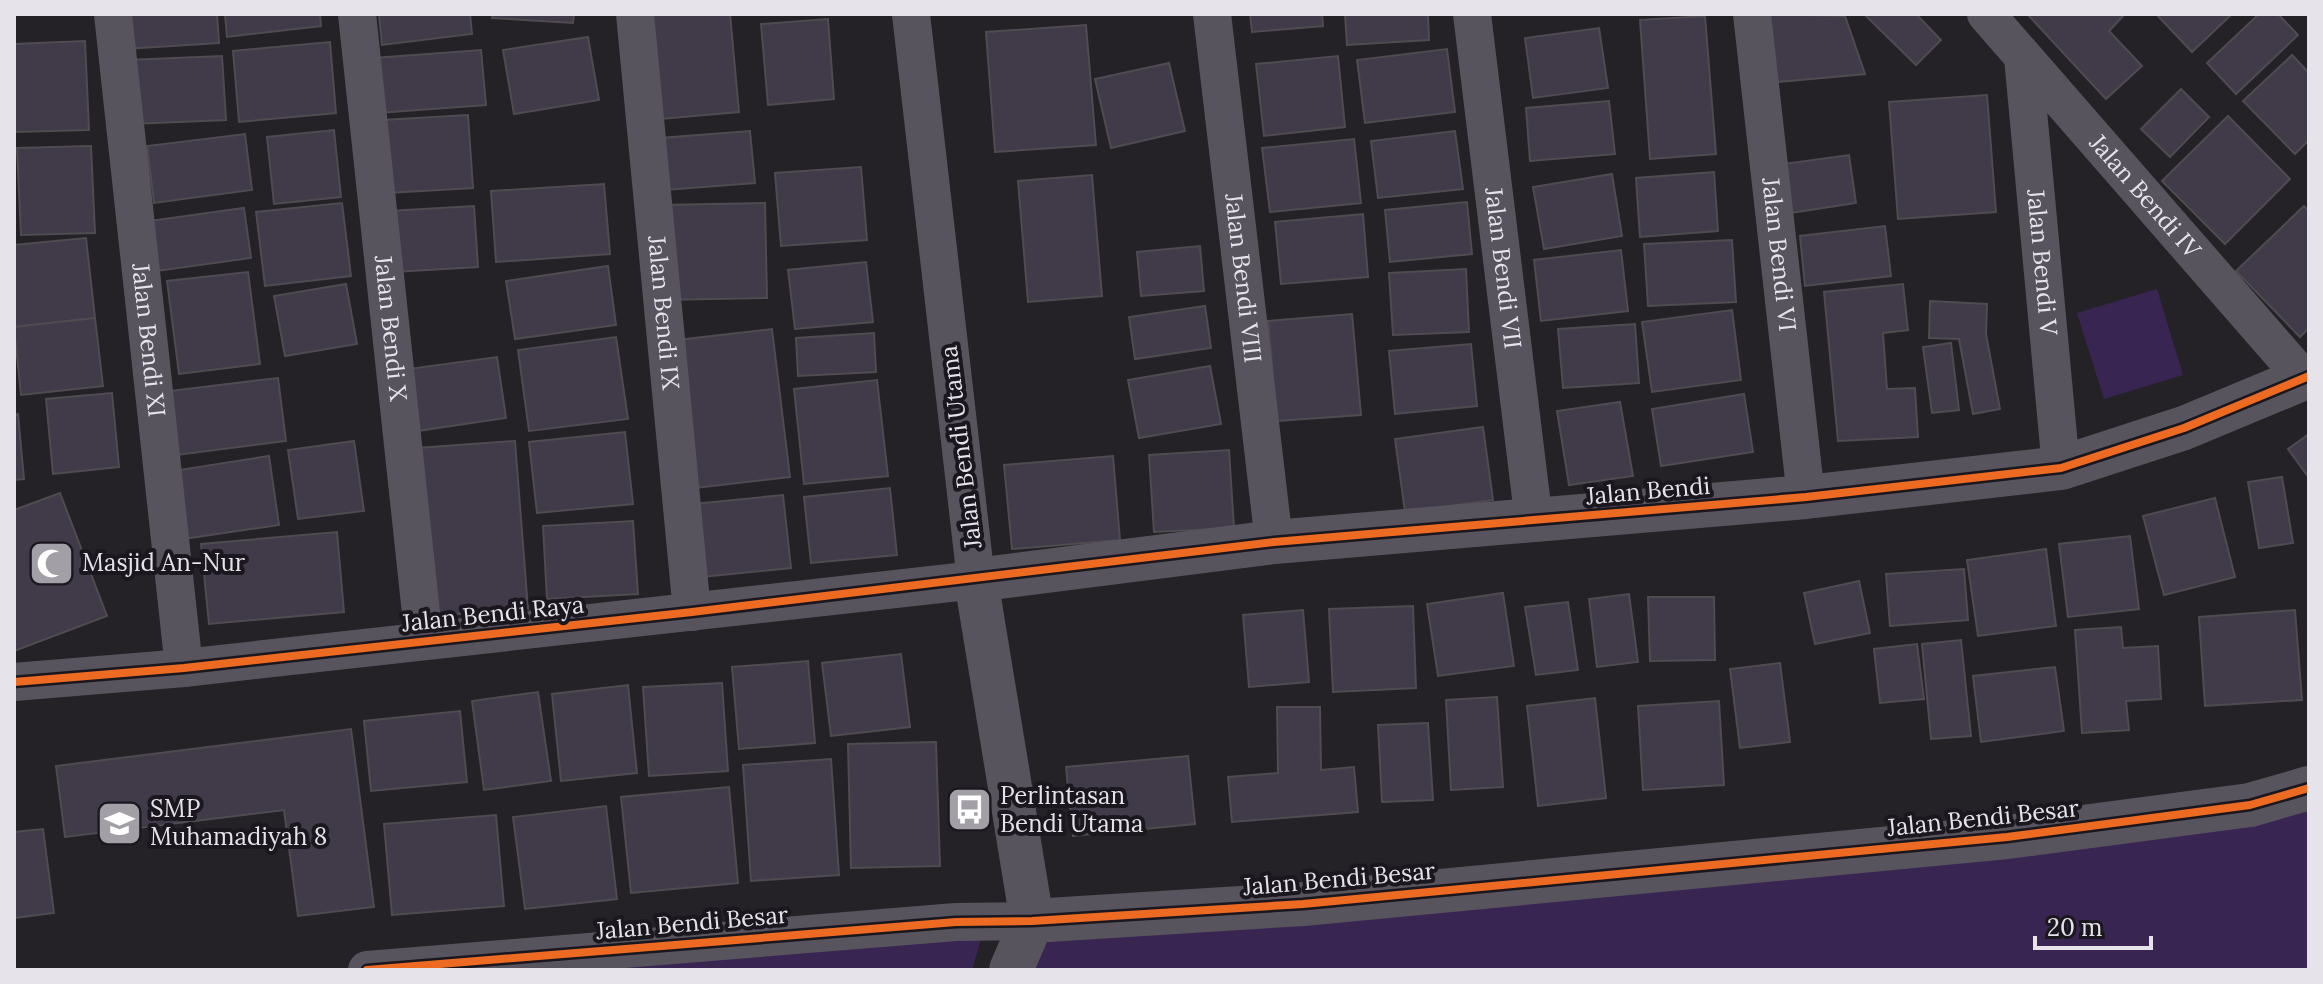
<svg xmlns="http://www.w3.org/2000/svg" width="2323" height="984" font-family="Lora,serif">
<rect width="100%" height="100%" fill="#242227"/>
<g fill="#392551">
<polygon points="2157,289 2183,375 2104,399 2077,313"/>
<polygon points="2309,799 2309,970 1025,970 1041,915"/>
<polygon points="988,915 972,970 546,970"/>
</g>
<g fill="#413a48" stroke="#4e4c50" stroke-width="2">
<polygon points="122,14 217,14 219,43 125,49"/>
<polygon points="225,14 320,14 321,26 227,37"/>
<polygon points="379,14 470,14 472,34 382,45"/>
<polygon points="493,14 574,14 573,23 492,18"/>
<polygon points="651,14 730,14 739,112 661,119"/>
<polygon points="1250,14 1322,14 1323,26 1252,32"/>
<polygon points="1345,14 1428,14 1429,40 1347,45"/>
<polygon points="1759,14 1845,16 1865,74 1766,83"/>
<polygon points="1864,14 1916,14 1941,40 1916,65"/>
<polygon points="2031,14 2125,14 2109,31 2142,66 2106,99 2029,16"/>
<polygon points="2156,14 2232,14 2192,52"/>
<polygon points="2259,14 2278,14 2298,35 2236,94 2207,63"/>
<polygon points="1705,16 1716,154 1650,159 1640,20"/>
<polygon points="828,19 834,99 768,105 761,24"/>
<polygon points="1086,25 1096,145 995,152 986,32"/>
<polygon points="1599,28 1608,88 1533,98 1525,38"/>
<polygon points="588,37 599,100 514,114 503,50"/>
<polygon points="85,41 89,130 14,132 14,44"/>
<polygon points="330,42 336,113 239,122 233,51"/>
<polygon points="1447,49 1455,112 1365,123 1357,60"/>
<polygon points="481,50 486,105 378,113 374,58"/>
<polygon points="2292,55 2309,73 2309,140 2295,154 2243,101"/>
<polygon points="222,56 226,120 131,124 127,60"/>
<polygon points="1338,56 1345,127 1264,136 1256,64"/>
<polygon points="1169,63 1185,131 1111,148 1095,79"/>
<polygon points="2181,89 2209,117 2170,157 2141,129"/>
<polygon points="1987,95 1996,212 1898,219 1889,102"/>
<polygon points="1609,101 1615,154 1530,161 1526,108"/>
<polygon points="468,115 473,188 388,193 383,120"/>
<polygon points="2228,116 2290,179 2225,244 2162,181"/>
<polygon points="334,130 341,197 274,204 267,137"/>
<polygon points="750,131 755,183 665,190 660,138"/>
<polygon points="1455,131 1463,189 1378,198 1371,141"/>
<polygon points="245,134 252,190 154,203 147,146"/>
<polygon points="1354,139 1361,203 1270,212 1262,148"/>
<polygon points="91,146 95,233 21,235 17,148"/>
<polygon points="1849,155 1856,203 1790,213 1783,164"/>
<polygon points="861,167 867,240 781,246 775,173"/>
<polygon points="1714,172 1718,231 1640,237 1636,178"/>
<polygon points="1612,174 1622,236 1544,249 1533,187"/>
<polygon points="1092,175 1102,296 1028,302 1018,181"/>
<polygon points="604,184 610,254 496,262 491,191"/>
<polygon points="1467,202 1472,254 1390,262 1385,210"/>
<polygon points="342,203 351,276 265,286 256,212"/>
<polygon points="765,203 767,298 663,300 661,205"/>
<polygon points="474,206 478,267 394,272 389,211"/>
<polygon points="2304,206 2309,211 2309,328 2300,337 2236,271"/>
<polygon points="244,208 251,258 157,271 149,221"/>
<polygon points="1363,214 1368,277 1281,284 1275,222"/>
<polygon points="1885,226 1891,276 1805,286 1800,236"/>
<polygon points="86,238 95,318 14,327 14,245"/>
<polygon points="1732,240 1736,302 1648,306 1644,244"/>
<polygon points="1200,246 1204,291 1141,296 1137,252"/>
<polygon points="1621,250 1628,311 1541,321 1534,260"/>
<polygon points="866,262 873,322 795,329 788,270"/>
<polygon points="608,266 616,325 515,339 506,281"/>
<polygon points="1466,269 1469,332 1393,335 1389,273"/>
<polygon points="248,272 260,364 179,374 167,281"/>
<polygon points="346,284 357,344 285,356 274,296"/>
<polygon points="1903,284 1908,330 1883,333 1887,389 1915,388 1918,437 1838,441 1824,292"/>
<polygon points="1930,301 1987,304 1986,334 2000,409 1973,414 1959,339 1929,338"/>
<polygon points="1205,306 1211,348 1135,359 1129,317"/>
<polygon points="1732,310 1741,380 1652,392 1642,322"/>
<polygon points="1352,314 1361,415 1277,421 1268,321"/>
<polygon points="95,318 103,386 21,395 14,327"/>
<polygon points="1635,324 1639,383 1563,388 1558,329"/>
<polygon points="772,329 790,477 687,489 669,341"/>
<polygon points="874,333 876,372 798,376 796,338"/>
<polygon points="616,337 628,419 529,431 518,350"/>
<polygon points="1951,343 1959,410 1932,413 1923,347"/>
<polygon points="1471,344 1477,406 1395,414 1389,351"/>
<polygon points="497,357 506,418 410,432 401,370"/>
<polygon points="1210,366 1221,424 1139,438 1128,380"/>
<polygon points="278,378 286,441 177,455 169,391"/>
<polygon points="877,380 888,476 804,484 794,389"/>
<polygon points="112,393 119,467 53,474 46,399"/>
<polygon points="1744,394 1753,452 1661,466 1652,409"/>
<polygon points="1620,402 1633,476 1569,485 1557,411"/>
<polygon points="18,414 24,479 14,480 14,415"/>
<polygon points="1483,427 1493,500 1405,512 1395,439"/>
<polygon points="625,432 633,504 537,513 529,442"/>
<polygon points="2309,434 2309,478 2288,449"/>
<polygon points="354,441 364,511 298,519 288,450"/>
<polygon points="515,441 528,609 430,616 417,448"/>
<polygon points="1229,450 1234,528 1154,532 1149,455"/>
<polygon points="269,456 279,525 183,539 173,471"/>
<polygon points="1113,456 1120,540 1012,549 1004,465"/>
<polygon points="2282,477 2293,543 2259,548 2248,482"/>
<polygon points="890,488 897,555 811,563 804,497"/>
<polygon points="60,493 107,616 14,651 14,510"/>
<polygon points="783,495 791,568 702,577 694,504"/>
<polygon points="2215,498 2235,577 2164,595 2143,516"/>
<polygon points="633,521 638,594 547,599 543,526"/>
<polygon points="337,532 344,612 209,624 201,544"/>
<polygon points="2130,536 2139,609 2068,617 2059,544"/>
<polygon points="2046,549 2056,626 1978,636 1967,560"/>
<polygon points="1964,569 1968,620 1890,626 1886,574"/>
<polygon points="1859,581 1870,633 1815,644 1804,593"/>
<polygon points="1503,593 1514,666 1438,676 1427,604"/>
<polygon points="1629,594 1638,662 1597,667 1589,599"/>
<polygon points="1648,597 1714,597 1715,660 1650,661"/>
<polygon points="1568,602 1578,670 1536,675 1525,607"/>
<polygon points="1413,606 1416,688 1333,692 1329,609"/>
<polygon points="1303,610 1309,682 1249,687 1243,615"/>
<polygon points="2295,610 2302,700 2205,706 2199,617"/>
<polygon points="2121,627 2123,648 2158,646 2161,699 2126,701 2129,730 2082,733 2075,630"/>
<polygon points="1961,640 1971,736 1931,739 1922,644"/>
<polygon points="1917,644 1924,699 1880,703 1874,649"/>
<polygon points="901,654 910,727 831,736 822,663"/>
<polygon points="808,661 815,743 739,749 732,667"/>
<polygon points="1780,663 1790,742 1740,748 1730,669"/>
<polygon points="2055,667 2064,731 1981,742 1973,676"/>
<polygon points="722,683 728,771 649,776 643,687"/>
<polygon points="628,685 637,773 561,781 552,694"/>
<polygon points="538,692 551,781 484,790 472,701"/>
<polygon points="1497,697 1503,787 1451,790 1446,700"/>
<polygon points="1595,698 1606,798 1538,806 1527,706"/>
<polygon points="1719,701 1724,785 1643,790 1638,706"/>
<polygon points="1277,707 1320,707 1321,770 1354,767 1358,812 1232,822 1228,777 1278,773"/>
<polygon points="460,711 467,782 371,791 364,721"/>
<polygon points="1428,723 1433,800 1382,802 1378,725"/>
<polygon points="351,729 374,907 298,916 284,810 65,837 56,766"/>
<polygon points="936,742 940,866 851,868 848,744"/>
<polygon points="1188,756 1195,824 1073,836 1066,767"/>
<polygon points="831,759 839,875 751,881 743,765"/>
<polygon points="729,787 738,883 631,893 621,797"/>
<polygon points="606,806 617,899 525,909 513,817"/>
<polygon points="496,815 504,906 392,915 384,824"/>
<polygon points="43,829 54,913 14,918 14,832"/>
</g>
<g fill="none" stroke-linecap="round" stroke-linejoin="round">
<g stroke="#58545e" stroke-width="38">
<path id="s1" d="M113 14 184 668"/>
<path id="s2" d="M357 14 424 641"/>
<path id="s3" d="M635 14 692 612"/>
<path id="s4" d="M1212 14 1274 542"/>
<path id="s5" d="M1472 14 1534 522"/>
<path id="s6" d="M1752 14 1806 497"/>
<path id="s7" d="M1986 14 2304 379"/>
<path id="s8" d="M2023 57 2061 468"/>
<polyline points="14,682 184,668 976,580 911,14"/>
<polyline points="367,970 956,922 1032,921"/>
</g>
<g stroke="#58545e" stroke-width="44">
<polyline points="1032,921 1303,904 2007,837 2250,805 2309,788"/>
<polyline points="1011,970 1032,921 976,580 1274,542 1806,497 2061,468 2184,428 2309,376"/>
</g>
<defs>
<g id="cycleway">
<polyline points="14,682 184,668 692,612 1274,542 1806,497 2061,468 2184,428 2309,376"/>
<polyline points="367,970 956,922 1032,921 1303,904 2007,837 2250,805 2309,788"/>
</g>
</defs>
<use href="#cycleway" stroke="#1a171f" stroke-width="13"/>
<use href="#cycleway" stroke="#ed6a23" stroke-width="8"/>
</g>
<defs>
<symbol id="mosque-square" viewBox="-11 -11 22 22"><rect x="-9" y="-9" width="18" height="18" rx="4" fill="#a2a0a6" stroke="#1a171f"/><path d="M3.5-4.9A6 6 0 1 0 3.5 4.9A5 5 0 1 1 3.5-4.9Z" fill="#fff"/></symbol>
<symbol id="bus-square" viewBox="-11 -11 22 22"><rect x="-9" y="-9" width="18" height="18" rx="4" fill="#a2a0a6" stroke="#1a171f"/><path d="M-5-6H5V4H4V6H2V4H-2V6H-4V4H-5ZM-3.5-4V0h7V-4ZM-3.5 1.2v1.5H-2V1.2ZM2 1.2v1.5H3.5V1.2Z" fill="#fff"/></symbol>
<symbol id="school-square" viewBox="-11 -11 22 22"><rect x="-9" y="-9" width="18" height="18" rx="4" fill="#a2a0a6" stroke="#1a171f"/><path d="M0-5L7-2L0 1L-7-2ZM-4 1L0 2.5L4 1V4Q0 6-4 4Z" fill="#fff"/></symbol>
</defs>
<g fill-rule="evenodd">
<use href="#mosque-square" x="26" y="538" width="51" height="51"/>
<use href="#bus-square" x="944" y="784" width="51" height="51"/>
<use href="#school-square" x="94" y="798" width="51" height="51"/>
</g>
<g text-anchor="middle" stroke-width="8" stroke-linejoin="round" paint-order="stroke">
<g font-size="24" fill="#e6e4ea" stroke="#1a171f">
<text dy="8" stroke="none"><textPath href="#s7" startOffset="242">Jalan Bendi IV</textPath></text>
<text dy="8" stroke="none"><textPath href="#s6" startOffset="242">Jalan Bendi VI</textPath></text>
<text dy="8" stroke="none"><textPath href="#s8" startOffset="206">Jalan Bendi V</textPath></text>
<text dy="8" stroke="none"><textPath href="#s5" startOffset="256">Jalan Bendi VII</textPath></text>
<text dy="8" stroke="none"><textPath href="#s4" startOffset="266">Jalan Bendi VIII</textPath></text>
<text dy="8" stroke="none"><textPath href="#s3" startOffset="300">Jalan Bendi IX</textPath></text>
<text dy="8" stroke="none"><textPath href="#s2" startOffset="316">Jalan Bendi X</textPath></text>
<text dy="8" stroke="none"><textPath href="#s1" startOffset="328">Jalan Bendi XI</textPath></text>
<text transform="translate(961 447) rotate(-97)" y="8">Jalan Bendi Utama</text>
<text transform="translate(1648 491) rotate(-5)" y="8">Jalan Bendi</text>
<text transform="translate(493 614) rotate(-6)" y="8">Jalan Bendi Raya</text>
<text transform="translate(1983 818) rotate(-6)" y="8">Jalan Bendi Besar</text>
<text transform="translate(1339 879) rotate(-5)" y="8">Jalan Bendi Besar</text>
<text transform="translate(692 923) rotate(-5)" y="8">Jalan Bendi Besar</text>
</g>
<g font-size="24" fill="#e6e4ea" stroke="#1a171f" text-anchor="start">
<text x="82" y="571">Masjid An-Nur</text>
<text x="1000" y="804">Perlintasan<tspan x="1000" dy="28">Bendi Utama</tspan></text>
<text x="150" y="817">SMP<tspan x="150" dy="28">Muhamadiyah 8</tspan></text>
</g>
</g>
<rect width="2323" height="984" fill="none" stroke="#e6e4ea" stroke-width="32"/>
<path d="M2035 936v12h116v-12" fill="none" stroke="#e6e4ea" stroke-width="4"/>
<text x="2047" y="936" font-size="24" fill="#e6e4ea" stroke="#1a171f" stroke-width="6" paint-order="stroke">20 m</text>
</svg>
